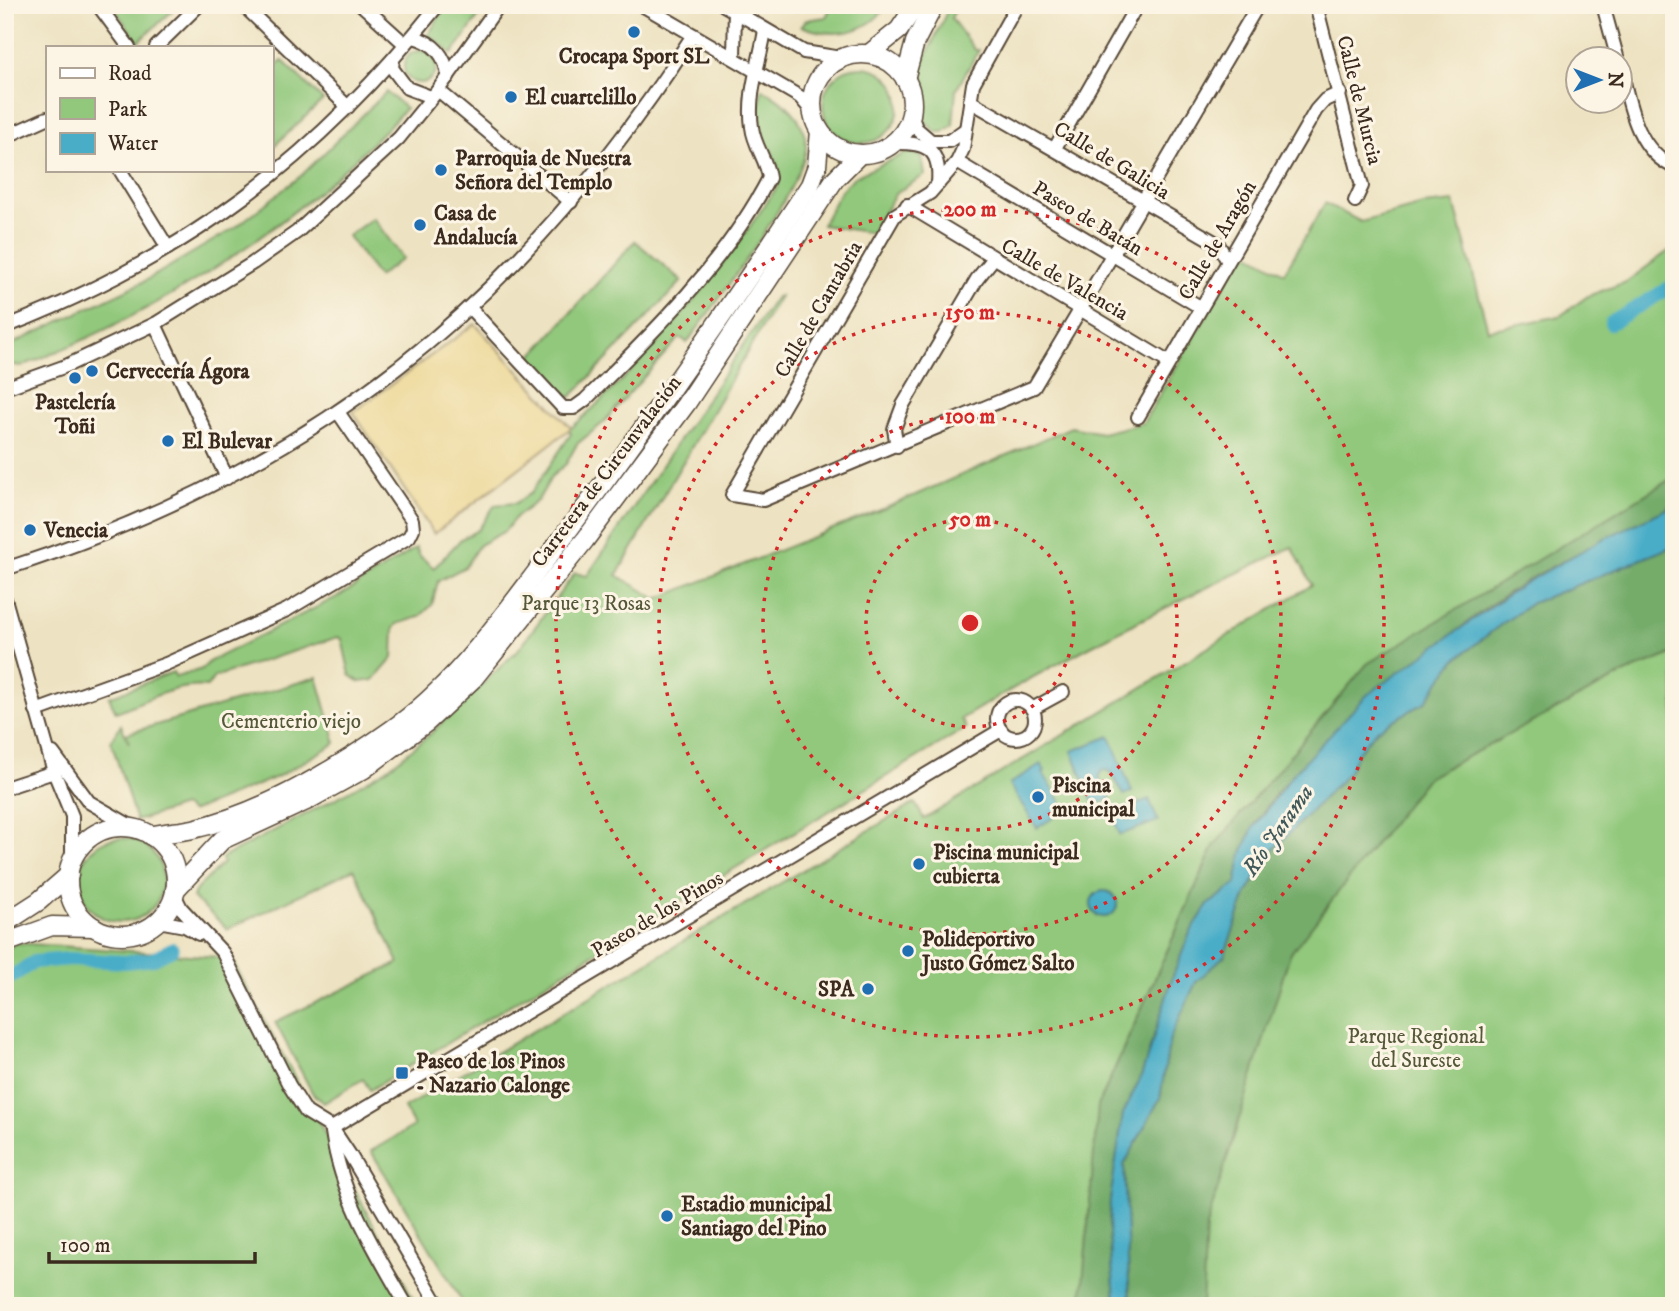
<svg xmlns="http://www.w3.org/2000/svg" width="1679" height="1311" font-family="'IM FELL DW Pica',serif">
<rect width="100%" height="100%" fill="#fcf5e5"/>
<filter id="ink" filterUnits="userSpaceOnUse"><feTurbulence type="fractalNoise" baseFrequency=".0143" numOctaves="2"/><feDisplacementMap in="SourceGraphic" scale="14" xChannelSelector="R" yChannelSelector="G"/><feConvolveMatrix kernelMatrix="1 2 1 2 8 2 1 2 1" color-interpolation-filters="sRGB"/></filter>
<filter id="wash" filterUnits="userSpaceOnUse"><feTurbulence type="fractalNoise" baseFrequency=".00686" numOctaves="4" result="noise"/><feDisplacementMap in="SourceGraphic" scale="28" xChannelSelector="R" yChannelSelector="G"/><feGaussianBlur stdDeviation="1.57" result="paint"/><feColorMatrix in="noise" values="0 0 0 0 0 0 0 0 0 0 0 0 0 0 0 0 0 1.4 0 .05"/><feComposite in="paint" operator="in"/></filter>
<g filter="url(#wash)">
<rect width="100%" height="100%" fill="#ede2c1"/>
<g fill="#91c87b" stroke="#66794c" stroke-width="2" fill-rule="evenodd">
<polygon points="112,5 179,5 138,42"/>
<polygon points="446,5 487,5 452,54 433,38 427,37"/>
<path d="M832 5H888C866 35 834 39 801 26L806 20 826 17Z"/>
<polygon points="950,5 958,5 951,18 975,50 979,50 956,90 953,125 943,132 936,132 925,121 921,67"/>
<circle cx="420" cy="67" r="16"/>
<polygon points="282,60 323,100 271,149 271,70"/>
<circle cx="861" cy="105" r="38"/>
<path d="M762 89C786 102 804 116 806 145 808 181 712 308 687 343L683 339H678L603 423 577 444 566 464 552 476 538 500 515 518 505 531 479 545 465 567 438 581 432 605 419 617 397 624 394 628 393 658 374 680 360 682 350 675 342 639 338 637 214 677 207 687C175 683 144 702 116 712L109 697 173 672 176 677 202 669 210 661 341 595 416 548 420 556 434 568 461 539 478 530 495 505 516 503 531 493 571 434 569 430C651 358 717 277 777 187 784 167 770 152 763 134 759 120 759 103 762 89Z"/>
<path d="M386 92 406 108C300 223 168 309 22 366L7 364 5 351 12 344 145 281 236 227 302 175Z"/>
<polygon points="908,152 922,157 925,175 896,193 872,233 822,225 841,190 854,177"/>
<path d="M1454 202 1488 330 1560 316 1588 296 1626 282 1674 247V1306H465L371 1151 414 1126 404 1108 915 803 924 819 1312 585 1292 547C1180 600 1068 654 961 719L966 728 370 1090 363 1079 324 1103 313 1094 275 1022 399 963 354 869 228 929 193 898 195 891 223 863 222 858 346 793 387 769 427 737 518 650 575 573 587 576 776 297 780 296 617 575 657 599 888 507 1071 427 1102 433 1143 423 1245 251 1284 273 1325 203 1361 222 1423 205ZM1214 846 1098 1117V1106Z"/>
<polygon points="373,218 403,258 378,277 348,236"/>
<polygon points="635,241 682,281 570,398 530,358"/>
<polygon points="317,677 336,743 277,777 191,812 183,806 136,821 111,741 121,725 129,743 126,734"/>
<circle cx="121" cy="880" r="42"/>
<polygon points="16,943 231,958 417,1306 5,1306 5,951"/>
</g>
<g fill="#74ac6b" stroke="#586b44" stroke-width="2">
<path d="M1674 477V501L1667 509C1618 534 1568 556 1520 585 1475 613 1435 650 1394 684 1344 727 1286 769 1253 828 1243 846 1240 865 1236 884L1208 905 1190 933 1173 976 1141 1077 1123 1114 1110 1200 1109 1235 1116 1306H1081L1098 1106 1214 846 1367 664Z"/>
<polygon points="1674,546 1674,653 1623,674 1427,778 1290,954 1206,1227 1202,1306 1130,1306 1124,1165 1160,1098 1170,1038 1196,982 1224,956 1246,895 1270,853 1349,772 1358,752 1377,730 1425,702 1455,660 1499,626 1532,603"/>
</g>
<polygon fill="#eeda9e" stroke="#94825e" stroke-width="2" points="475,324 571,428 434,534 353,412"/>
<g fill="#49adc8" stroke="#426c73" stroke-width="2">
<polygon points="1674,501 1674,546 1532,603 1499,626 1455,660 1425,702 1377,730 1358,752 1349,772 1270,853 1246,895 1224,956 1196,982 1170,1038 1160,1098 1124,1165 1130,1306 1116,1306 1109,1235 1110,1200 1123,1114 1141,1077 1173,976 1190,933 1208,905 1236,884 1242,853 1253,828 1292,775 1367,695 1520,586 1603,539 1667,509"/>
<polygon points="1110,736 1132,792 1124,795 1110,771 1102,770 1099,778 1111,799 1094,805 1072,751"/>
<polygon points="1041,764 1045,771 1043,773 1066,810 1037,828 1009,784"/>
<polygon points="1149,799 1158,821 1120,835 1112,813 1119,810 1124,817 1130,820 1134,815 1131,806"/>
<circle cx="1104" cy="904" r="13"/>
</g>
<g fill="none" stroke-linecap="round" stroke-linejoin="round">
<g stroke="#49adc8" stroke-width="14">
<polyline points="1611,323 1674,285"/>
<polyline points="5,981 34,962 70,959 125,962 153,959 172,949"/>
</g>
</g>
</g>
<g filter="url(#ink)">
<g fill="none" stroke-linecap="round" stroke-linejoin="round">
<defs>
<g id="street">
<polyline points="98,5 129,47"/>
<polyline points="243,5 348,107"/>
<polyline points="362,5 405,44"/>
<polyline points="642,5 800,97 812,111"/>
<polyline points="724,5 804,52 841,58"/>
<polyline points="1017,5 973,84 963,149 957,162 930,193 895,215 732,495 763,500 1034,387 1080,310"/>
<polyline points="1316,5 1362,186 1355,201"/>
<polyline points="1603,5 1618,60"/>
<path d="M413 37C434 42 446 56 448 77"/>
<polyline points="156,47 199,5"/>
<polyline points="734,58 735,7"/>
<polyline points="393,59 392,68 407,88 431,97"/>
<path d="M1620 65C1629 101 1635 150 1674 167"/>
<polyline points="438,90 571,202"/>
<polyline points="970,101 1218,244 1227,260"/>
<polyline points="911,114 916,128 931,141 949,141 966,129"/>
<polyline points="5,137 47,118"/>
<path d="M893 143C926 142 941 148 938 184"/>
<polyline points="1055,148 1137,5"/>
<polyline points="957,162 1200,307"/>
<polyline points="120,170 168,248"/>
<polyline points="1143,201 1258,5"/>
<polyline points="907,205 1168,362"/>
<polyline points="1084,303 1140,207"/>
<path d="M470 308 563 408H574L585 400C652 334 725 263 769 178 767 160 754 146 752 127 747 93 760 63 765 30"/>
<polyline points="155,324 227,478"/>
<path d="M5 327C186 257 318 157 438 5"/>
<polyline points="5,388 66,366 155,324 253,263 297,232 399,138 438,90 499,5"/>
<polyline points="1138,417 1316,110 1325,100 1340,93"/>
<polyline points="897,446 894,429 903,405 977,279 993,259"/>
<path d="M5 569C312 471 520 305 693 35"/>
<polyline points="5,599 54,772 72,816 72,861"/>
<circle cx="1016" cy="719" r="19"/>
<polyline points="1032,709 1063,692"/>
<polyline points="36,711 166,664 287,610 409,537 413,529 412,520 338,412"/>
<polyline points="53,753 89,802 136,829"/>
<polyline points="5,788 54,772"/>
<polyline points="174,894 181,908 223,953 289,1085 306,1112 332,1128 350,1155 439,1306"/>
<polyline points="158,921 185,926 199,934"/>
<polyline points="332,1128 1001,730"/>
<path d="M332 1132C341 1196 375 1251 407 1306"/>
</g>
<g id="secondary">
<polyline points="869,54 899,30 916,5"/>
<circle cx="862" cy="104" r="50"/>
<polyline points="905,79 915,42 934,5"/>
<circle cx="122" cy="881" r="54"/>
<path d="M151 836C165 832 179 832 193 829 263 813 333 771 391 730 453 687 499 621 544 562 638 440 725 314 810 185L817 166 820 131"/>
<polyline points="175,890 222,840 306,801 364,769 427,722 473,679 585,540 686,404 835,179 860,154"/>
<polyline points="5,923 39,901 69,875"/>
<polyline points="5,943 52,926 94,927"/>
</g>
</defs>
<use href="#street" stroke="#564636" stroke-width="16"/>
<use href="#secondary" stroke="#564636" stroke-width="21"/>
<use href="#street" stroke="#fff" stroke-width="12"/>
<use href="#secondary" stroke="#fff" stroke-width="18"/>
</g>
</g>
<g fill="none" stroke="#d62828" stroke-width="3.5" stroke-dasharray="3.5 7">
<circle cx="970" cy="623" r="104"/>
<circle cx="970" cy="623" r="207"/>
<circle cx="970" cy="623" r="311"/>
<circle cx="970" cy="623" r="414"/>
</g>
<g fill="#1f6fb2" stroke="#fcf5e5" stroke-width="2.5">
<circle cx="634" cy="32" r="7"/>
<circle cx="511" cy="97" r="7"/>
<circle cx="441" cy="170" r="7"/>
<circle cx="420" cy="225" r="7"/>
<circle cx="92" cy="371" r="7"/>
<circle cx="75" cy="378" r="7"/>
<circle cx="168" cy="441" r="7"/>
<circle cx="30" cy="530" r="7"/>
<circle cx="1038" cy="797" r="7"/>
<circle cx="919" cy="864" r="7"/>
<circle cx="908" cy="951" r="7"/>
<circle cx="868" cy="989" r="7"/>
<rect x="395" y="1066" width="14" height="14" rx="3.5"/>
<circle cx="667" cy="1216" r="7"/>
</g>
<g text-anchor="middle" stroke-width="6" stroke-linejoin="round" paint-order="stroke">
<g font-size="21" font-weight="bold" fill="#3b2a1e" stroke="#fcf5e5" text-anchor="start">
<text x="634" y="63" text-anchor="middle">Crocapa Sport SL</text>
<text x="525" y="104">El cuartelillo</text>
<text x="455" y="165">Parroquia de Nuestra<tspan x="455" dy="24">Señora del Templo</tspan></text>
<text x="434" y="220">Casa de<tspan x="434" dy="24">Andalucía</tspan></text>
<text x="106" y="378">Cervecería Ágora</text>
<text x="75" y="409" text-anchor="middle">Pastelería<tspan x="75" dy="24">Toñi</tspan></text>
<text x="182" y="448">El Bulevar</text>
<text x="44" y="537">Venecia</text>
<text x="1052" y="792">Piscina<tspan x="1052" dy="24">municipal</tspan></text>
<text x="933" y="859">Piscina municipal<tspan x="933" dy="24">cubierta</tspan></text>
<text x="922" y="946">Polideportivo<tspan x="922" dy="24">Justo Gómez Salto</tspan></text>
<text x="854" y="996" text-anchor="end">SPA</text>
<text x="416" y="1068">Paseo de los Pinos<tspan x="416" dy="24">- Nazario Calonge</tspan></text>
<text x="681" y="1211">Estadio municipal<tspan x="681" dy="24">Santiago del Pino</tspan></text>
</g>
<g font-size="21" fill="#3b2a1e" stroke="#fcf5e5">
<text transform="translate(1360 100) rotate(76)" y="7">Calle de Murcia</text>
<text transform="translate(1112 160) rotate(31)" y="7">Calle de Galicia</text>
<text transform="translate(1088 218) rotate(31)" y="7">Paseo de Batán</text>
<text transform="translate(1217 240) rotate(-60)" y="7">Calle de Aragón</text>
<text transform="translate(1065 279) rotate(30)" y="7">Calle de Valencia</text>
<text transform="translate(818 309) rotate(-60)" y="7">Calle de Cantabria</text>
<text transform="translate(606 471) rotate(-53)" y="7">Carretera de Circunvalación</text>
<text transform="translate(657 914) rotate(-31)" y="7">Paseo de los Pinos</text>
</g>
<g font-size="21" fill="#55593a" stroke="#fcf5e5">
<text x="586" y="610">Parque 13 Rosas</text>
<text x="291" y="728">Cementerio viejo</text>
<text x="1416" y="1043">Parque Regional<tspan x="1416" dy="24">del Sureste</tspan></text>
</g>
<g font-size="23" font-style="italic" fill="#40585a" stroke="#fcf5e5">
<text transform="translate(1277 830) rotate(-55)" y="8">Río Jarama</text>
</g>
</g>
<circle cx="970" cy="623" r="10" fill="#d62828" stroke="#fcf5e5" stroke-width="3.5"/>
<g font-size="21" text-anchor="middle" font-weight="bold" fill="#d62828" stroke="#fcf5e5" stroke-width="6" stroke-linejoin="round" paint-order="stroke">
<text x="970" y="216">200 m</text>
<text x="970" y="319">150 m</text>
<text x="970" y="423">100 m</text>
<text x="970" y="526">50 m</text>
</g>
<rect width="1679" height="1311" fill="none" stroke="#fcf5e5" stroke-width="28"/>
<rect x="46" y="46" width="228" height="126" fill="#fcf5e5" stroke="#afa495" stroke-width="2"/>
<rect x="60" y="68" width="35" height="10" fill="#ffffff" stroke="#afa495" stroke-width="2"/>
<text x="108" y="80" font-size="21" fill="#3b2a1e">Road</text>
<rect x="60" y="98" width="35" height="21" fill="#91c87b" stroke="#afa495" stroke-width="2"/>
<text x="108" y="116" font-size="21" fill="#3b2a1e">Park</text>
<rect x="60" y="133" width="35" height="21" fill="#49adc8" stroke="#afa495" stroke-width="2"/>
<text x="108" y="150" font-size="21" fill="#3b2a1e">Water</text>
<g transform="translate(1599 80) rotate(90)"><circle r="33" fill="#fcf5e5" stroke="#afa495" stroke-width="2"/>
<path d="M0-5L12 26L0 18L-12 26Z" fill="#1f6fb2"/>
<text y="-10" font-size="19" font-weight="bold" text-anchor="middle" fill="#3b2a1e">N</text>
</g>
<path d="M49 1252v10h206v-10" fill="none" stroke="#3b2a1e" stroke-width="3.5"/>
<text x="60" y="1252" font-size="21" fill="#3b2a1e" stroke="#fcf5e5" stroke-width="5" paint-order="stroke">100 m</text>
</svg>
